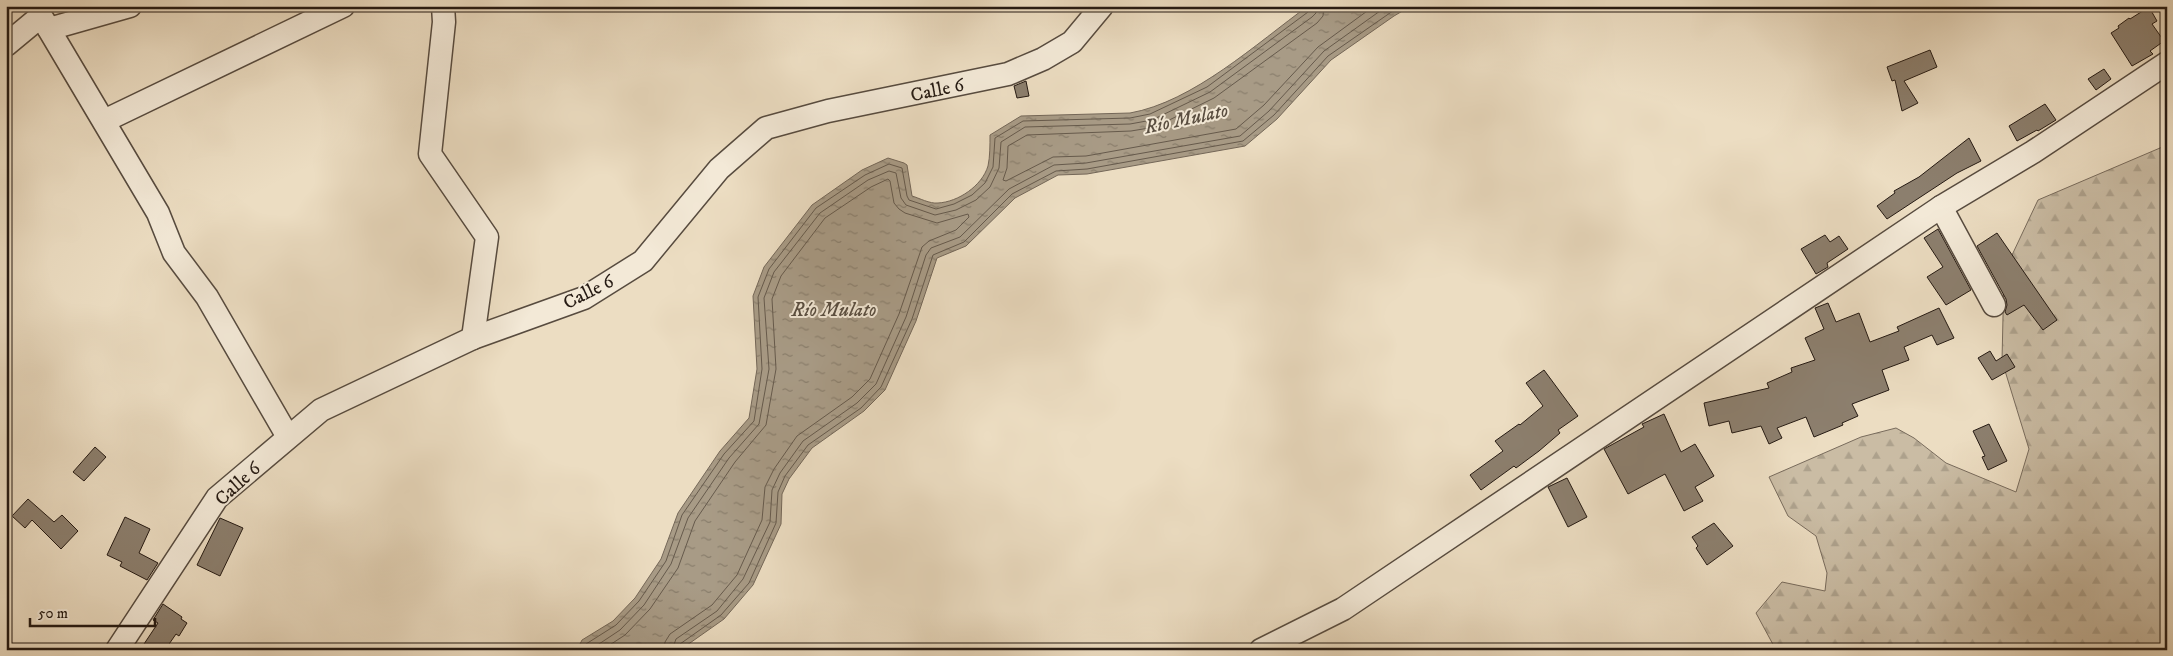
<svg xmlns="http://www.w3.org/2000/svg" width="2173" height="656" font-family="'IM FELL DW Pica',serif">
<defs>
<pattern id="forest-firs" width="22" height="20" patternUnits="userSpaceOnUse" patternTransform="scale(1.25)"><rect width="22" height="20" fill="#cabca4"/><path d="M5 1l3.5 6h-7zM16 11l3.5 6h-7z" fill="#ada18c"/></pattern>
<pattern id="water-ripples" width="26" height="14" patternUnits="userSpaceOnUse" patternTransform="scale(1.25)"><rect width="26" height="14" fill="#a89b86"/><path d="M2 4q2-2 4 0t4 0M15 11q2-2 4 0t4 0" fill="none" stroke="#897e6c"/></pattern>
</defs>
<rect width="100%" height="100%" fill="#ecddc2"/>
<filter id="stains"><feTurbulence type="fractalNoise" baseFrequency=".004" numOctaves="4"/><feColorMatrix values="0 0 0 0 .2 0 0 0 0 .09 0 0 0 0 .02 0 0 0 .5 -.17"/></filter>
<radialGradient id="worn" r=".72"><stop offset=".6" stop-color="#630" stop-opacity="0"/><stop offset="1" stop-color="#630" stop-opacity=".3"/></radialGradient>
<polygon fill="url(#forest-firs)" stroke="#786b5c" points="2167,145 2167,650 1776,650 1756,613 1782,582 1825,591 1827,573 1816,536 1788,516 1769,477 1861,437 1896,428 1914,438 1946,463 2016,492 2029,449 2002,361 2004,272 2038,200"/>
<path fill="url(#water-ripples)" stroke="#746758" d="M1308 6H1411L1394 16 1331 60 1277 119 1245 146 1087 174 1058 175 1015 198 966 246 937 258 916 321 885 390 864 411 812 448 789 479 782 494 781 524 753 585 724 619 680 650H577L582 640 613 621 635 598 661 559 678 513 720 451 749 418 757 369 753 296 764 267 812 205 862 170 888 158 904 163 907 165 912 196C919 198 930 204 938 203 958 202 982 186 988 166 990 157 990 145 990 135L1021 116 1130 113C1193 102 1257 43 1308 6Z"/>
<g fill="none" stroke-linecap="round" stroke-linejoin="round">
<g stroke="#665a4c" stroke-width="1">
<polyline points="1324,6 1323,16 1317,23 1214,98 1155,127 1131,131 1027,135 1008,146 1007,168 1003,180 1006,181 1053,157 1086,156 1236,129 1264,105 1318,47 1374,6"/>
<polyline points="583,650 586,644 616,625 639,601 666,561 682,515 724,454 754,421 762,369 758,297 769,269 816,208 865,175 889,164 902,168 907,196 909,200 936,209 954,204 972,195 985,183 993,167 995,138 1023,121 1130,118 1150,114 1207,87 1308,12 1310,6"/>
<polyline points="590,650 620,630 644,605 671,564 688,518 729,458 759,424 769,369 764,298 774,272 820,213 868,180 889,171 896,173 901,198 906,205 935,215 956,210 976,200 990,187 999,168 1001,142 1025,127 1130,124 1152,120 1210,92 1312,17 1316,13 1317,6"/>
<polyline points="602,650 625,635 650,609 678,568 695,521 735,462 766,425 776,369 772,299 781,276 825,218 871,187 888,179 890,181 894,203 899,209 905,213 937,223 968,214 969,217 956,230 929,241 922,247 899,314 870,379 852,397 797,436 774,469 765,487 762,520 737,575 712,605 670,634 665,642 664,650"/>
<polyline points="672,650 676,639 717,611 743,579 770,522 772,490 780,473 803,441 857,403 876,384 906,317 926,255 931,248 960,237 1009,189 1054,165 1086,163 1240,136 1269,111 1324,51 1387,6"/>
<polyline points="678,650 680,644 721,615 749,583 776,523 778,492 785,476 808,445 861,408 881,387 912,319 933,255 964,242 1012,194 1056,171 1087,169 1243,141 1274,115 1328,56 1400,6"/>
</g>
</g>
<g fill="#8c7f6e" stroke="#251a13">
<polygon points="2149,7 2157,21 2152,24 2164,41 2150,51 2153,54 2132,66 2111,33 2119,28 2118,26 2129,18 2130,19"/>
<polygon points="1930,50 1937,67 1904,81 1918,103 1902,111 1895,80 1892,81 1887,67"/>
<polygon points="2104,69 2111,79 2096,90 2088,79"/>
<polygon points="1026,81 1029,96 1017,98 1014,86"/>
<polygon points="2045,104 2056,120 2038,131 2037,130 2017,141 2009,126"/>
<polygon points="1969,138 1981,161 1957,173 1887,219 1877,206 1895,193 1894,191 1919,177"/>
<polygon points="1938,229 1971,290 1946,305 1927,277 1943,267 1924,238"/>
<polygon points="1997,233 2057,320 2043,330 2024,305 2007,315 2005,312 2007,305 2006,299 1977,246"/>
<polygon points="1825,235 1830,242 1839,236 1848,249 1827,263 1828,267 1816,274 1801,249"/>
<polygon points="1828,303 1836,322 1859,313 1870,342 1899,331 1897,327 1939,308 1954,338 1937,345 1932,335 1904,347 1909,360 1882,370 1889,390 1852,404 1858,416 1842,423 1843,425 1814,437 1806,417 1777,428 1782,438 1769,444 1761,426 1732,433 1729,421 1709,426 1704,403 1769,388 1767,383 1792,372 1791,368 1815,360 1805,338 1824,329 1815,308"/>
<polygon points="1990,351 1996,361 2007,354 2015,367 1992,380 1978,358"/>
<polygon points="1544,370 1578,416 1558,430 1560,433 1539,451 1516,468 1514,466 1481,490 1470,475 1503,451 1495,441 1519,424 1520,425 1543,406 1526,383"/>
<polygon points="1664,414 1681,452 1695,444 1714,476 1695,487 1703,501 1684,511 1665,474 1628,494 1604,449 1644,427 1642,424"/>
<polygon points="1989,424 2007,461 1988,470 1982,457 1985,456 1973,431"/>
<polygon points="95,447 106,457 84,481 73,472"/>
<polygon points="1567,478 1587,517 1568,527 1548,487"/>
<polygon points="28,499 54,522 62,515 78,531 61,549 32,520 25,528 12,516"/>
<polygon points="125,517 150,529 139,553 158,563 147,580 120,566 122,562 107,555"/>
<polygon points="220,518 243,528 220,576 197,565"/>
<polygon points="1714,523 1733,546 1707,565 1696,548 1698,546 1692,537"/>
<polygon points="163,604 182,617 181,619 187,623 179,636 176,634 165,650 140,650 158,623 153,620"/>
</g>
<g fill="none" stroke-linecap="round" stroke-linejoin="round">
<defs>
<g id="minor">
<polyline points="443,6 444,22 430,154 487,237 473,338"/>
<polyline points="49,29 130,6"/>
<polyline points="6,45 41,16 158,213 174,253 207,297 288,437"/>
<polyline points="104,121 343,6"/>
<polyline points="1941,207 1994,305"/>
<polyline points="117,650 217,498 321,410 473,338 584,298 643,261 719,169 766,128 828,111 1008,74 1043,59 1072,42 1102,6"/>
<polyline points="1261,650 1343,609 1941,207 2033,152 2167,63"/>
</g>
</defs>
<use href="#minor" stroke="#574b3f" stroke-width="25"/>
<use href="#minor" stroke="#f3e9d7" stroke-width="22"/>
</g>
<g text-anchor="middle" stroke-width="4" stroke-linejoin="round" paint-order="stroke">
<g font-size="19" fill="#251a13" stroke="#f3e9d7">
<text transform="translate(937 89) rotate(-12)" y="7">Calle 6</text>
<text transform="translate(588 291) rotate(-27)" y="7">Calle 6</text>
<text transform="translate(237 483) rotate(-43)" y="7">Calle 6</text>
</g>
<g font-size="20" font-style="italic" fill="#594e41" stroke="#f3e9d7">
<text transform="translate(1186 118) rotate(-12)" y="7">Río Mulato</text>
<text x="834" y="316">Río Mulato</text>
</g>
</g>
<rect width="2173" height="656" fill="none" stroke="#ecddc2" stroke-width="25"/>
<rect x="8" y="8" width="2158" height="641" fill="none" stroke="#251a13" stroke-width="2.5"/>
<rect x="12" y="12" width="2148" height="631" fill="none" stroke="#251a13"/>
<path d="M30 618v8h125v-8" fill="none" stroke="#251a13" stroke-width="2.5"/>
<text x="38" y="618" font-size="15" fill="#251a13" stroke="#f3e9d7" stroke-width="4" paint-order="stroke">50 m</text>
<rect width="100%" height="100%" filter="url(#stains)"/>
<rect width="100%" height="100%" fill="url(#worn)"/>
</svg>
